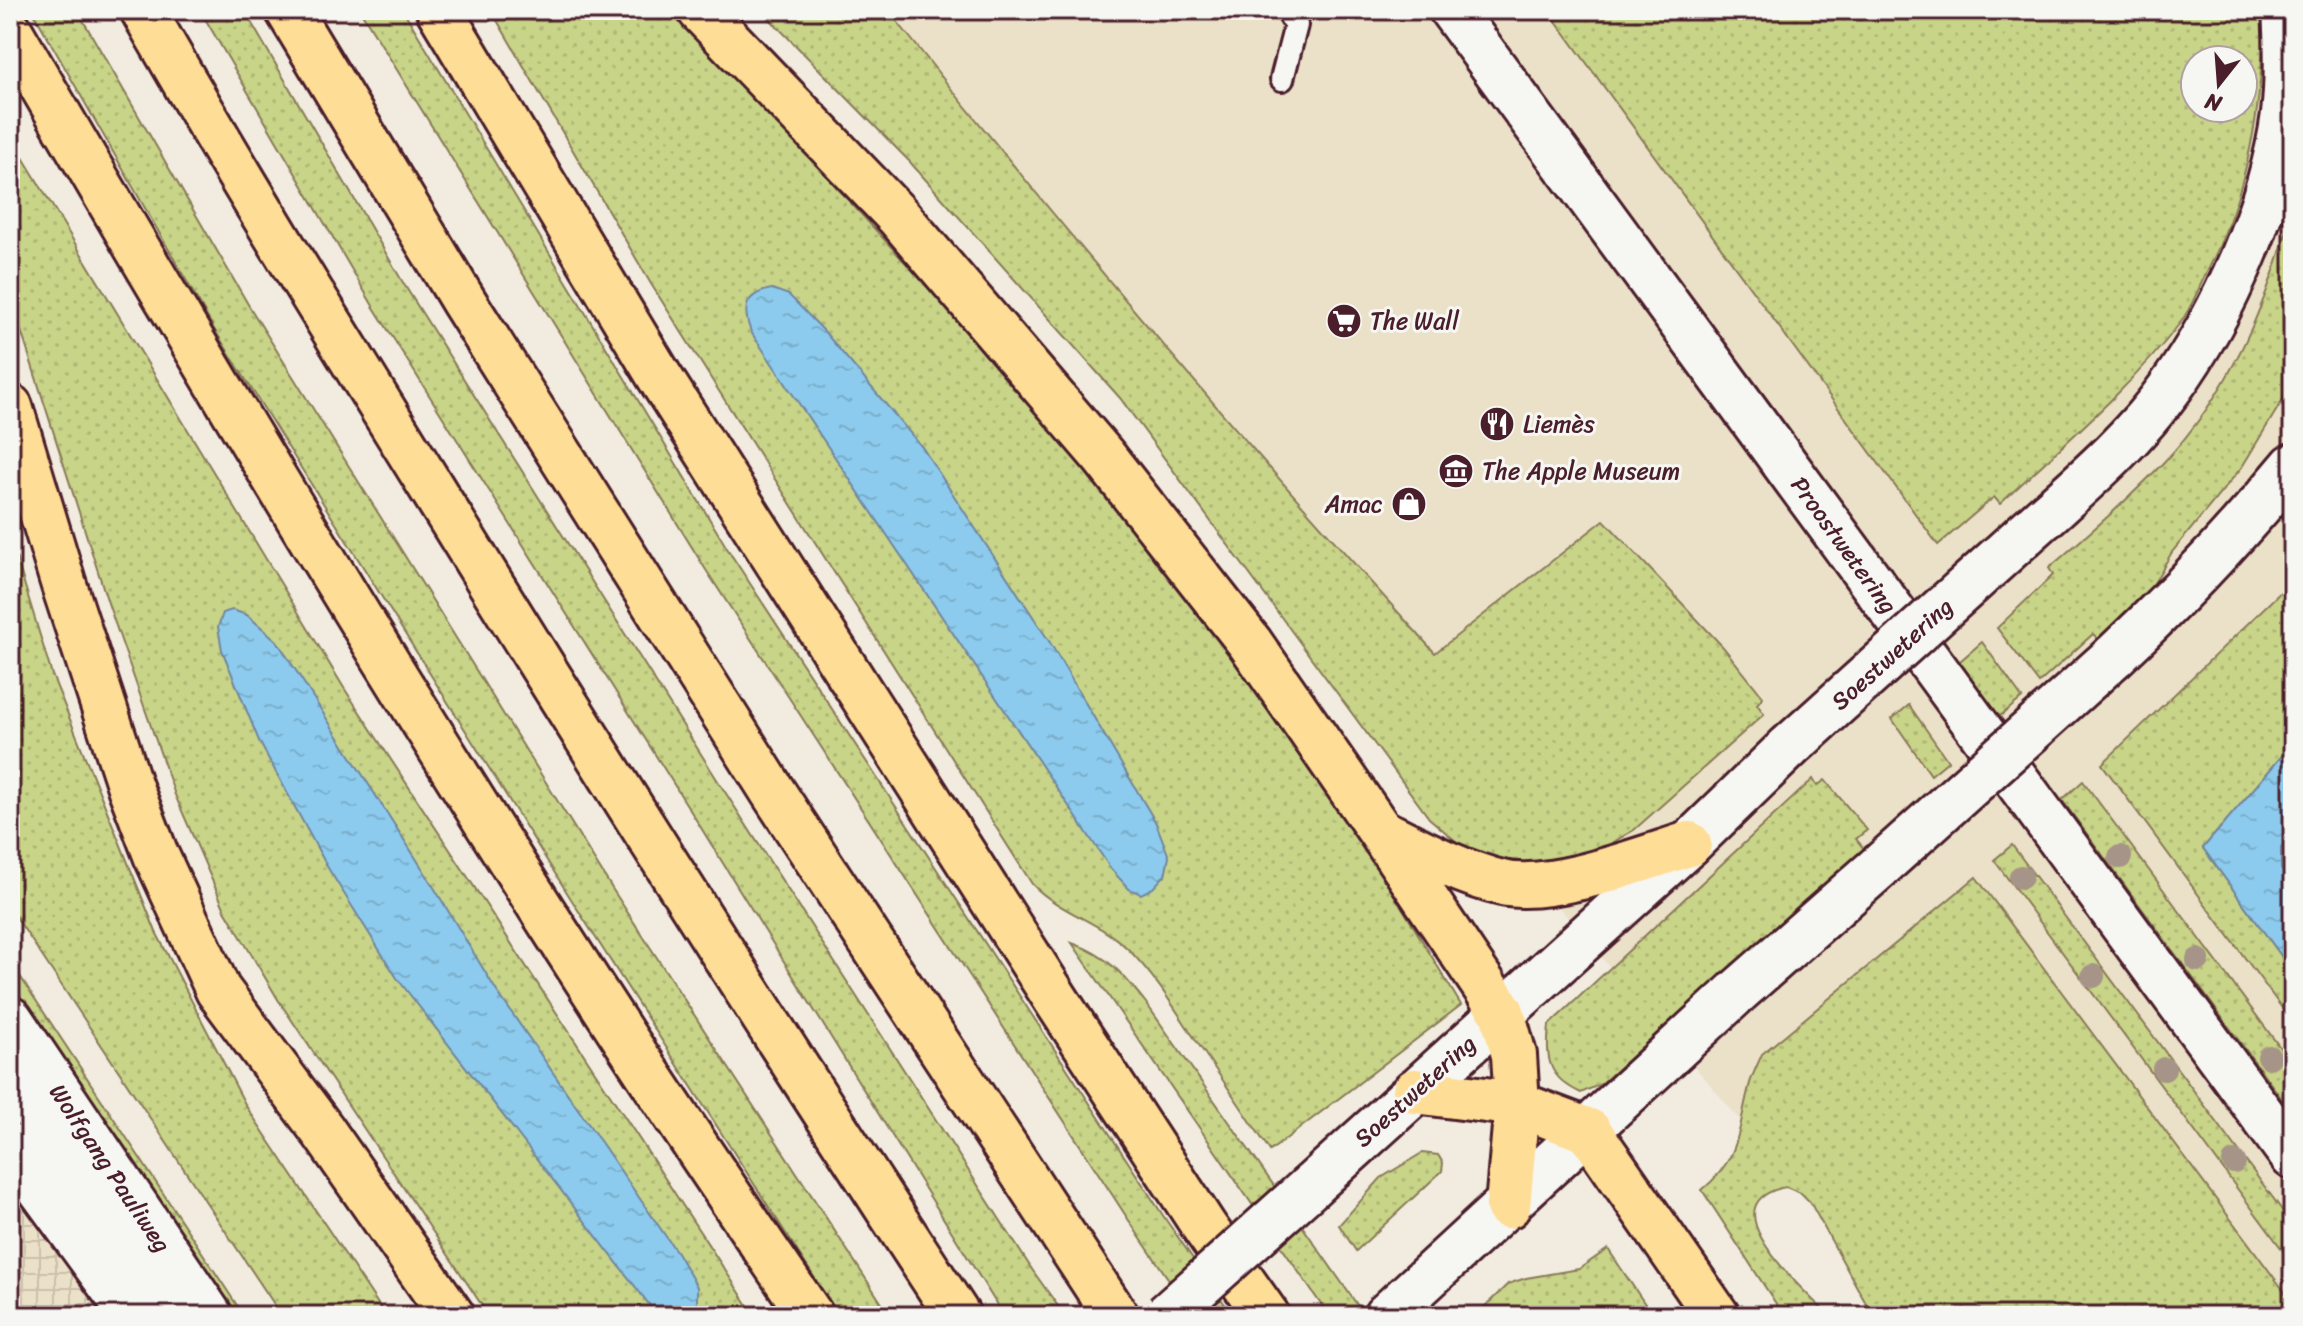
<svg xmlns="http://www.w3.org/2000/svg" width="2303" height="1326" font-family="Sriracha,sans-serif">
<defs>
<pattern id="industrial-grid" width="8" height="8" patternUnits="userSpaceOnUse" patternTransform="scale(2)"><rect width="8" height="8" fill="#ebe0c8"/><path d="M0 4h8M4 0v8" fill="none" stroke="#cbc0ac"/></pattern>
<pattern id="grass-dots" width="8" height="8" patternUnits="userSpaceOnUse" patternTransform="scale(2)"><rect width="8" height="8" fill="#c8d487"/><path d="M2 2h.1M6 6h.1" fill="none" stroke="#adb675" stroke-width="1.8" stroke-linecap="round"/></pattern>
<pattern id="water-ripples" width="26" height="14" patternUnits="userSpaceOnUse" patternTransform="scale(2)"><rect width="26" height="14" fill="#8ccbed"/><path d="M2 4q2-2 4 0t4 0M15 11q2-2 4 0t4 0" fill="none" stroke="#7aaecb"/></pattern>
</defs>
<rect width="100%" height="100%" fill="#f1ecdf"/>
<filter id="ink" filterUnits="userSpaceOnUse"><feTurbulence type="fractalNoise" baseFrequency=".0125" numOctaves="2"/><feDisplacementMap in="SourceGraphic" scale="16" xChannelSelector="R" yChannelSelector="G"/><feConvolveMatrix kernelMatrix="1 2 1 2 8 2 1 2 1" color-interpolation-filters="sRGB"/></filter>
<g filter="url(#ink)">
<path fill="#ebe0c8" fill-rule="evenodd" d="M814 10H2293V1316H1873L1810 1202 1164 443ZM2195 60H2243V108H2195Z"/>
<polygon fill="url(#industrial-grid)" points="10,1172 117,1316 10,1316"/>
<g fill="url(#grass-dots)" stroke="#897a59" stroke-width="2" fill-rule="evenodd">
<polygon points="32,10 77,10 249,306 613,890 890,1316 839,1316 583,918 214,329"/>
<polygon points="200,10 244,10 405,286 718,781 1033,1271 1065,1316 1004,1316 685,802 373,306"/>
<polygon points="360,10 403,10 730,553 1166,1220 1233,1316 1194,1316 1141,1239 706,570"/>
<path d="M491 10H670L787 133 975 339 1172 575 1325 780 1461 1005 1270 1151C1244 1111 1217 1072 1191 1033 1172 1004 1153 974 1128 949 1099 921 1060 913 1032 884L651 284Z"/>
<path d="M761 10H888C1063 230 1245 445 1435 653L1604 520 1723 647 1763 697 1757 704 1764 714 1634 830 1596 852 1562 864 1525 865 1491 857 1458 843 1429 818 1120 398 909 161Z"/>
<path d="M1548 10H2263C2264 103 2247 197 2203 280 2196 294 2190 311 2180 323 2129 390 2061 446 2000 504L1994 497 1938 545ZM2195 60H2243V108H2195Z"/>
<polygon points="10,136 344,688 755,1316 489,1316 279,1001 225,910 175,795 109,606 10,296"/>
<path d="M2293 208V383L2242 467 2172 552 2153 585 2098 639 2093 634 2039 683 1997 628 2053 575 2049 568C2087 535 2126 502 2161 465 2230 394 2268 302 2293 208Z"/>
<polygon points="10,537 52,675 156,932 246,1106 386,1316 282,1316 10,908"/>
<polygon points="2293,580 2293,743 2203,848 2293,972 2293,1023 2102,764"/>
<polygon points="1982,642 2022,698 1999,717 1959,662"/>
<polygon points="1909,705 1948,761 1931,775 1892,719"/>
<path d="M1813 779 1817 786 1825 780 1867 830 1856 839 1865 850 1756 944 1601 1084 1581 1093C1547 1077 1546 1059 1549 1025Z"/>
<polygon points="2083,781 2293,1065 2293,1114 2062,800"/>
<polygon points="2012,845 2293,1225 2293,1264 1994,860"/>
<path d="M1976 877 2293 1303V1316H1873L1810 1202 1801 1193 1786 1187C1704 1203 1803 1289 1829 1316H1784L1702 1190C1743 1156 1737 1129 1750 1083 1753 1073 1758 1064 1762 1054Z"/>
<path d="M1072 943C1107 955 1123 974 1146 1003L1365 1316H1329Z"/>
<polygon points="10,961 244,1316 229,1316 10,985"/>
<polygon points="1422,1153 1438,1155 1443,1163 1442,1171 1356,1251 1339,1225 1381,1178"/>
<polygon points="1608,1249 1653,1316 1475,1316 1508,1284 1526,1278 1579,1269"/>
</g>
<g fill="url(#water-ripples)" stroke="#72869f" stroke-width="2">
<path d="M772 289 789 295 823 330 922 447 1049 641 1156 823 1169 857 1165 875 1153 888 1141 894 1129 889 1111 869 751 332C742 309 744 294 772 289Z"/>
<polygon points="232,610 247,615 277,641 424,871 496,990 678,1254 697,1287 697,1316 658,1316 397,978 328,868 259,741 222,650 218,627 223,613"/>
<polygon points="2293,743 2293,833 2281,848 2281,869 2293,885 2293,972 2203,848"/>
</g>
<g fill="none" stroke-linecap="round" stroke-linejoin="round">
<defs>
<polyline id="lane" points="1282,79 1296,25 1287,10"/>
<polyline id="street" points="10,1147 133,1316"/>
<g id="secondary">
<polyline points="1452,10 2293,1157"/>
<path d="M2024 535C2075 489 2130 444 2170 388 2224 314 2272 205 2284 114 2288 81 2287 43 2285 10"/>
<path d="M2113 657C2177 597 2237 534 2293 466"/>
<polyline points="10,1019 210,1316"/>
<polyline points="10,1074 170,1316"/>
<polyline points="1311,1186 1689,844 1789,747"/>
<polyline points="1386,1316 1737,992 1879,867"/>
</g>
<g id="highway">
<path d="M143 10C235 171 333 329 431 487 603 766 778 1042 958 1316"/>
<polyline points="288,10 464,302 773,792 1116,1316"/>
<polyline points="439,10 659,376 1057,1001 1205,1228 1267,1316"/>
<polyline points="700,10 898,216 1104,457 1250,643 1380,831 1502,1012 1514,1055 1517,1104 1508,1206"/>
<path d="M10 31C210 375 415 717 633 1051 691 1140 751 1228 811 1316"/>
<polyline points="10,407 63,582 130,787 156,855 218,990 323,1131 452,1316"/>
<path d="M1382 832C1420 851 1461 873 1502 883 1551 894 1641 859 1689 844"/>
<polyline points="1415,1091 1517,1104 1589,1131 1717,1316"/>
</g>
</defs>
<use href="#lane" stroke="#4a1f2b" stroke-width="28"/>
<use href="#street" stroke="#4a1f2b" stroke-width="50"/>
<use href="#secondary" stroke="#4a1f2b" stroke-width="50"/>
<use href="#highway" stroke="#4a1f2b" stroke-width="50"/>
<use href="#lane" stroke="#f6f6f2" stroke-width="22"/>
<use href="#street" stroke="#f6f6f2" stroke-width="44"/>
<use href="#secondary" stroke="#f6f6f2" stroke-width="44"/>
<use href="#highway" stroke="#fedd96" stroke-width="44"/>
<defs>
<g id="secondary-bridge">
<polyline points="1789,747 2024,535"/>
<polyline points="1879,867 2113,657"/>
<polyline points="1166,1316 1311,1186"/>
</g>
</defs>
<use href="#secondary-bridge" stroke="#4a1f2b" stroke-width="50" stroke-linecap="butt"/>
<use href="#secondary-bridge" stroke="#f6f6f2" stroke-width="44"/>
</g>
<g fill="#a79489">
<circle cx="2120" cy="857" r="12"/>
<circle cx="2021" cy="877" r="12"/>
<circle cx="2198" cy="960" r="12"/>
<circle cx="2093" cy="976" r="12"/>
<circle cx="2269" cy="1057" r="12"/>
<circle cx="2164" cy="1069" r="12"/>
<circle cx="2234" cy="1162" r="12"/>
</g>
</g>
<defs>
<symbol id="supermarket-disc" viewBox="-11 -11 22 22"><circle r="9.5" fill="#4a1f2b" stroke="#f6f6f2"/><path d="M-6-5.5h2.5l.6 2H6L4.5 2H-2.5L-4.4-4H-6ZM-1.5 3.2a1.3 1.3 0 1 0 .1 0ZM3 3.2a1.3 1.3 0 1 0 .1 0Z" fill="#fff"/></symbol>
<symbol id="restaurant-disc" viewBox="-11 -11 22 22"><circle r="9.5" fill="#4a1f2b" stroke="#f6f6f2"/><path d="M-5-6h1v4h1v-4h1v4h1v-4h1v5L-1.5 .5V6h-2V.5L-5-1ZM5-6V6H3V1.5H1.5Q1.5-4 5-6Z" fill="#fff"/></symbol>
<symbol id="museum-disc" viewBox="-11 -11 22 22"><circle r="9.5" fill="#4a1f2b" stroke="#f6f6f2"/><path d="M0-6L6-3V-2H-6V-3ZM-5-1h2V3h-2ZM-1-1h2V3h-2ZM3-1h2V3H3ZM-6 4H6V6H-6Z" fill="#fff"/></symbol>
<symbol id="shop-disc" viewBox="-11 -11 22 22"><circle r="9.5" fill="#4a1f2b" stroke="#f6f6f2"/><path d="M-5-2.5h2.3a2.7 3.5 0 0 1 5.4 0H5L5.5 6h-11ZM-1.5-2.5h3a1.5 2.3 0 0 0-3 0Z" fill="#fff"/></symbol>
</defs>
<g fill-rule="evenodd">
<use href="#supermarket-disc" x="1324" y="301" width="40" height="40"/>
<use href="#restaurant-disc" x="1477" y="404" width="40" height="40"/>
<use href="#museum-disc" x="1436" y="451" width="40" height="40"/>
<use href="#shop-disc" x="1389" y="484" width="40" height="40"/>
</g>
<g text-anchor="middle" stroke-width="6" stroke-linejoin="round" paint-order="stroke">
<g font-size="24" fill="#4a1f2b" stroke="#f6f6f2" text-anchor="start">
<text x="1370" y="329">The Wall</text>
<text x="1523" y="432">Liemès</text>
<text x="1482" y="479">The Apple Museum</text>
<text x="1383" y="512" text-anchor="end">Amac</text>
</g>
<g font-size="24" fill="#4a1f2b" stroke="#f6f6f2">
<text transform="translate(1844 545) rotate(54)" y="8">Proostwetering</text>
<text transform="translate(1892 654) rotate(-42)" y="8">Soestwetering</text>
<text transform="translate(1415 1091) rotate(-42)" y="8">Soestwetering</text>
<text transform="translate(110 1168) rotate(56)" y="8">Wolfgang Pauliweg</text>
</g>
</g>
<rect width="2303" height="1326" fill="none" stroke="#f6f6f2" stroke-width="40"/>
<rect x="20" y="20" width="2263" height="1286" fill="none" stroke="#4a1f2b" stroke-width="3" filter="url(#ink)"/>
<g transform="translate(2219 84) rotate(197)"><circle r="38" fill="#f6f6f2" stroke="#b1a0a2" stroke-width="2"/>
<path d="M0-6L14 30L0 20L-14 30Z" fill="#4a1f2b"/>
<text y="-12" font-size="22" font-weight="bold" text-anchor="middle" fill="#4a1f2b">N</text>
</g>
</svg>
